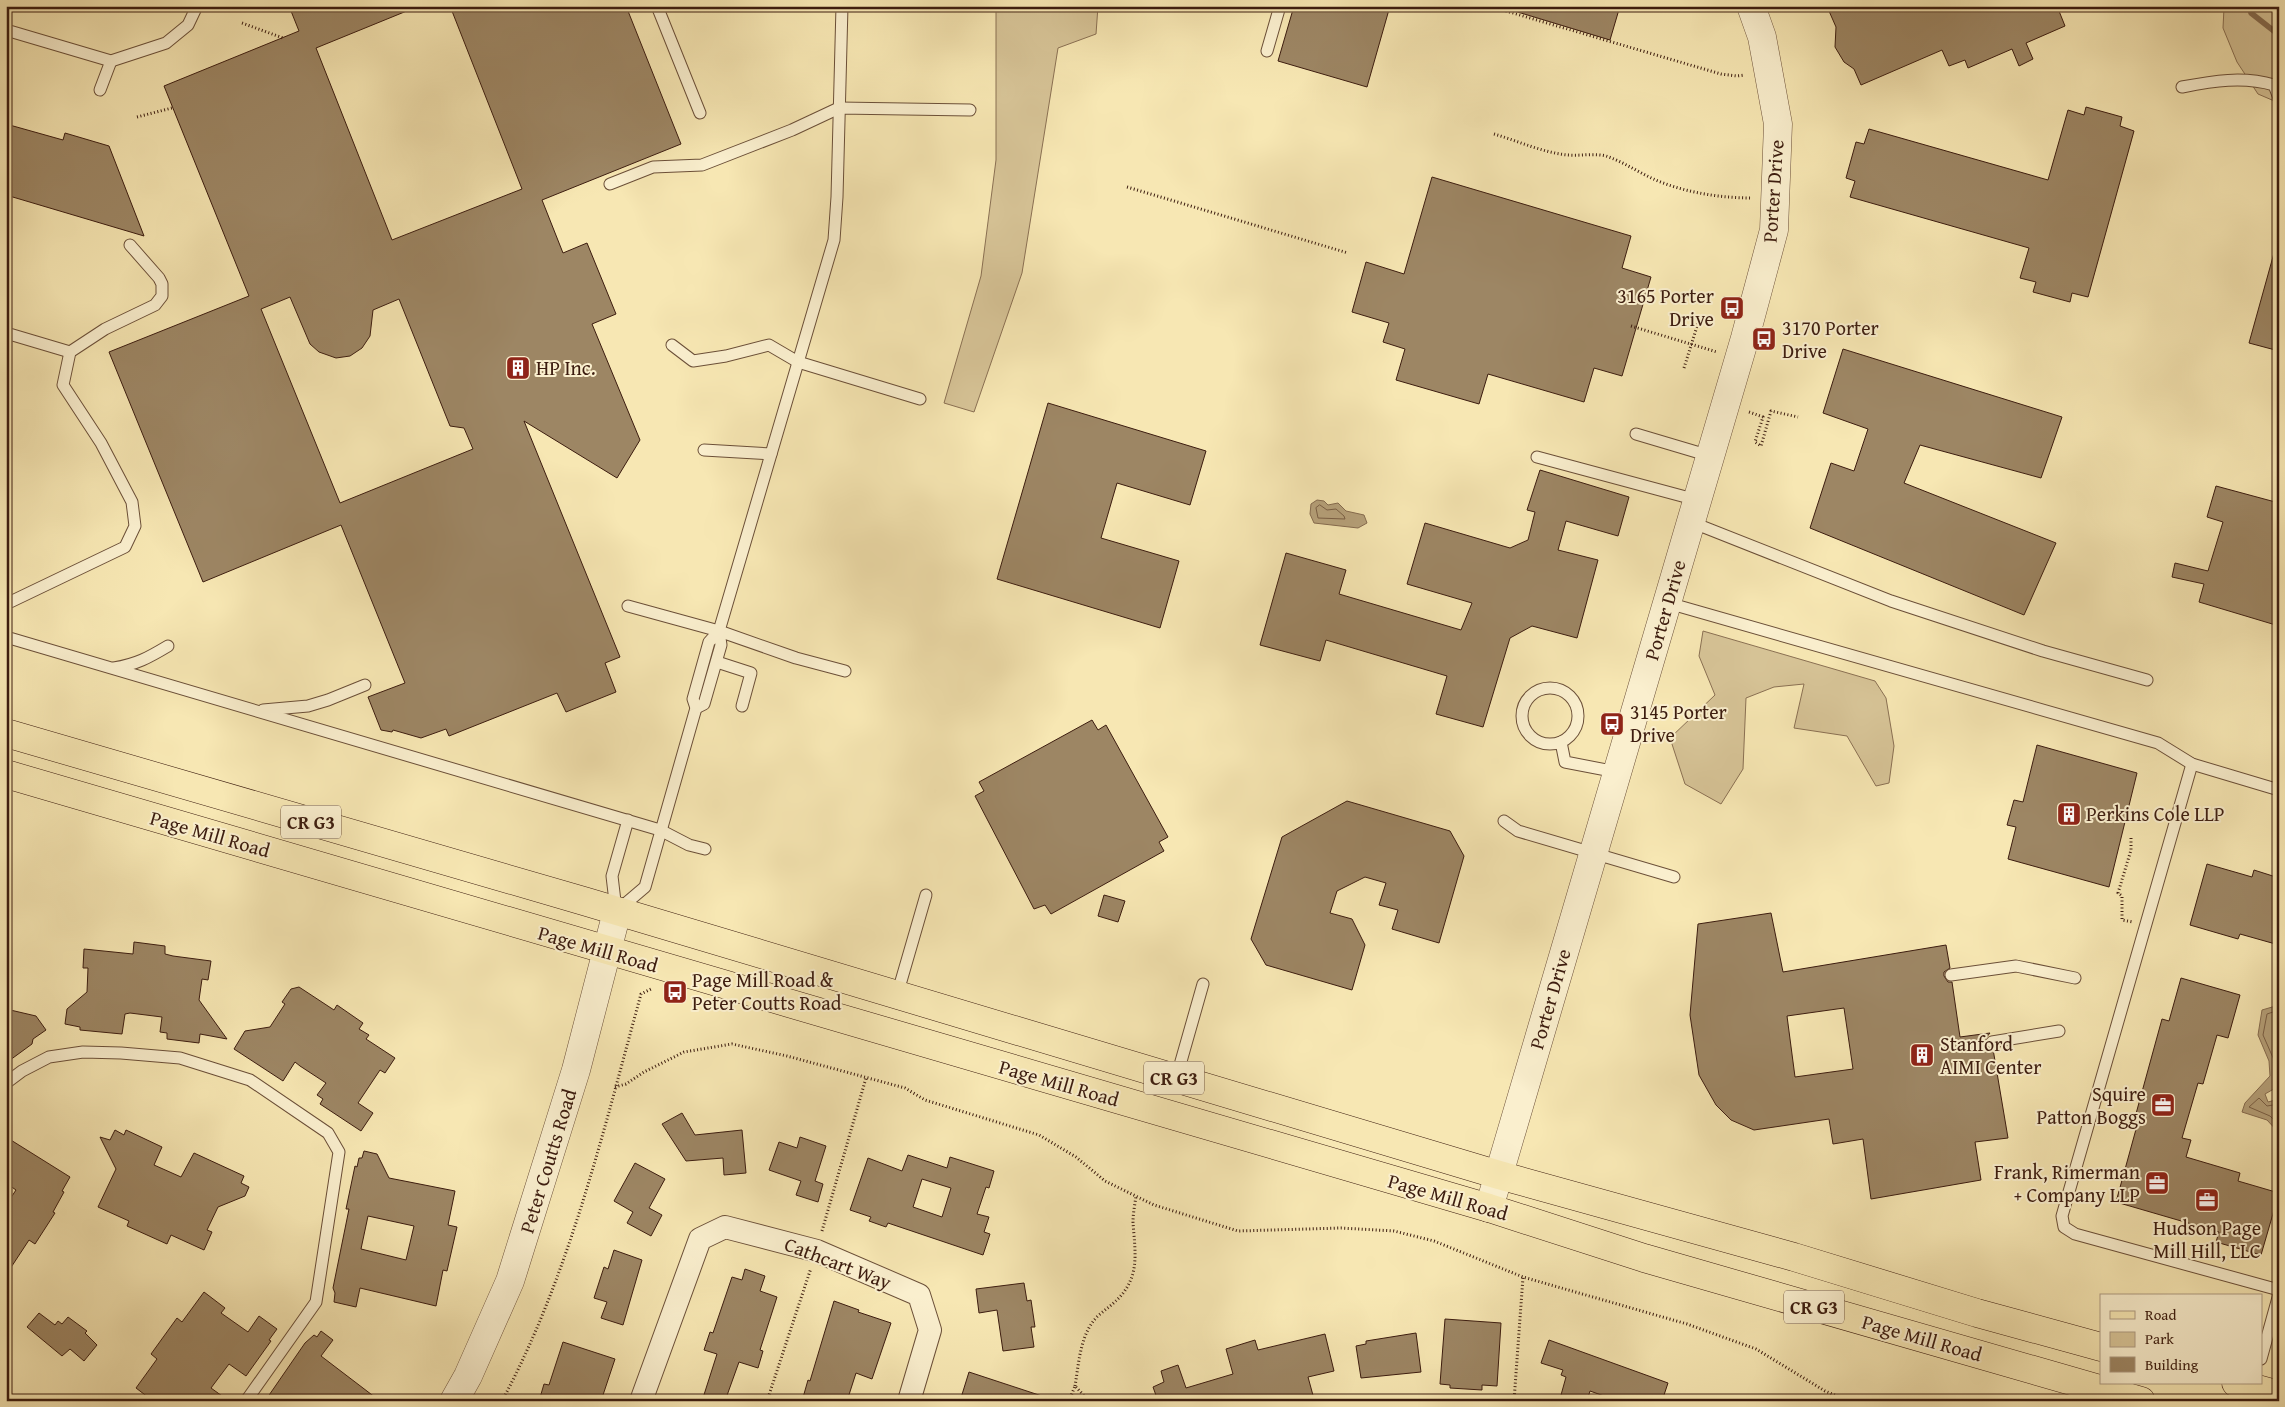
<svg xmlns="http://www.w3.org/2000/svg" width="2285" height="1407" font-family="'Gentium Book Plus',serif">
<rect width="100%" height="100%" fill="#f7e7b3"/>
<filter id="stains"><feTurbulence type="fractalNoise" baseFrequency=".004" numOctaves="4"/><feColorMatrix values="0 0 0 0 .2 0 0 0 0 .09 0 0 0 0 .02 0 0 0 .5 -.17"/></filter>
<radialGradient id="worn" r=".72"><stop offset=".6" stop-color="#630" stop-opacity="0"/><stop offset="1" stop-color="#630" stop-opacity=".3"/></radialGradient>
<g fill="#d7c497" stroke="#8a7053">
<polygon points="996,6 1098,6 1096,34 1058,48 1022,273 974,412 944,403 981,276 996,160"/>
<polygon points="2200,6 2279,6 2279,103 2258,94 2237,62 2223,28 2224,8 2202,10"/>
<polygon points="1703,631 1875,681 1886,698 1894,746 1889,783 1876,786 1847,736 1794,728 1804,684 1774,687 1746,698 1743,769 1721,804 1685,784 1670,738 1715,695 1699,656"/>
</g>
<g fill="#b7a27b" stroke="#866c50">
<polygon points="1317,500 1324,501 1328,505 1338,503 1346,511 1364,515 1367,523 1358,528 1314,523 1310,514 1311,504"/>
<polygon points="2279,1005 2279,1086 2265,1094 2268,1102 2279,1099 2279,1133 2267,1120 2242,1112 2245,1103 2270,1076 2269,1061 2258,1035 2262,1010"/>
</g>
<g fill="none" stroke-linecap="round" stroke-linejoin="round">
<g stroke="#7a5f45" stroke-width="1">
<polygon points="1320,505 1327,510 1336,509 1344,516 1345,519 1318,518 1316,508"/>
<polyline points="2279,1010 2267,1014 2263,1035 2274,1060 2274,1081 2279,1082"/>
<polyline points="2279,1104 2267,1106 2259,1098 2249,1107 2270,1116 2279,1125"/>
</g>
<polyline stroke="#866c50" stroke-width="5.5" points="2249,6 2251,13 2279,35"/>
</g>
<g fill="#9d8664" stroke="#3c1c0f" fill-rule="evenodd">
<path d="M289 6H419L316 48 392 240 522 189 450 6H626L681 144 542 200 563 253 587 243 616 314 592 324 640 440 617 478 524 421 620 657 605 663 616 692 566 712 557 693 449 736 446 729 421 738 393 730 392 732 381 730 368 697 405 683 341 525 203 582 109 352 249 296 164 86 299 31ZM290 297 310 344 319 352 336 358 350 356 362 348 370 336 373 310 399 299 450 426 464 428 473 449 340 503 261 309Z"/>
<polygon points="1294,6 1390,6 1367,87 1278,61"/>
<polygon points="1511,6 1620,6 1610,40 1511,10"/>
<polygon points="1840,6 2057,6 2065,26 2026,43 2033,59 2019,66 2012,49 1968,68 1965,60 1949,66 1942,50 1861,85 1854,69 1844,62 1835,47 1836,27 1829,11"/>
<polygon points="2086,107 2122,117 2120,126 2134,131 2088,297 2072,293 2070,302 2033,292 2036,282 2020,278 2029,248 1850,197 1855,181 1846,178 1856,142 1864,144 1869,129 2048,180 2068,110 2084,115"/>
<polygon points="6,124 63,140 65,133 109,146 144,236 6,195"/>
<polygon points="1432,177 1631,236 1622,268 1651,277 1622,376 1594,368 1584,402 1488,374 1479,404 1396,380 1405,349 1383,342 1389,323 1352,312 1366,262 1404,274"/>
<polygon points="2274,253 2279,254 2279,351 2249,343"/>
<polygon points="1843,349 2062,417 2041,478 1920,445 1904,483 2056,543 2024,615 1810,528 1831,463 1854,471 1868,429 1823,413"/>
<polygon points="1048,403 1206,451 1190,505 1117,483 1101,538 1179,561 1160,628 997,579"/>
<polygon points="1540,470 1629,497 1618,536 1566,521 1558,550 1598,560 1577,638 1532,626 1510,638 1483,727 1436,714 1447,676 1326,640 1320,661 1260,645 1286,553 1346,570 1339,594 1461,630 1472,603 1407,584 1425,523 1510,548 1528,540 1535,512 1527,510"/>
<polygon points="2216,486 2279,503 2279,626 2199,602 2204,584 2172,577 2175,563 2208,571 2223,522 2207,517"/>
<polygon points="1092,720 1098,730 1106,725 1168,837 1159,842 1164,851 1051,914 1045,905 1034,909 975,796 984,791 979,782"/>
<polygon points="2037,745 2137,773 2109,887 2008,859 2016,827 2007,825 2014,800 2023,802"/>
<polygon points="1347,801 1450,831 1464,856 1439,943 1392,929 1398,910 1379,905 1386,883 1365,877 1337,891 1330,913 1352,919 1365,945 1352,990 1266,965 1251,939 1282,837"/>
<polygon points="2207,864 2252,877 2254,870 2279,878 2279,945 2240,934 2238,939 2190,925"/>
<polygon points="1104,895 1125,901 1118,922 1098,916"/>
<path d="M1771 913 1783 972 1946 945 1950 968 1944 972V976L1948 982H1952L1960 1037 1990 1033 1985 1039V1044L1989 1049H1993L2008 1138 1975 1142 1981 1180 1871 1199 1863 1139 1833 1144 1829 1119 1754 1130 1731 1120 1716 1105 1699 1075 1690 1015 1698 924ZM1844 1008 1853 1069 1795 1077 1787 1016Z"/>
<polygon points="134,942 165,946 165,954 173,956 211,961 208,980 202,979 199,1000 227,1039 200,1034 199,1043 167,1039 167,1033 160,1032 162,1017 130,1013 125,1014 122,1034 80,1030 80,1027 65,1024 67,1009 87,992 88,968 83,968 84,949 133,954"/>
<polygon points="2181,978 2240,995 2228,1038 2217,1035 2203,1084 2198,1083 2182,1138 2191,1140 2186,1157 2240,1173 2238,1181 2279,1193 2261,1255 2216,1242 2219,1232 2116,1202 2138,1122 2134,1121 2162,1019 2169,1021"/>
<polygon points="299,987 334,1010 337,1005 363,1023 359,1029 369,1035 366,1039 395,1058 385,1073 380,1070 358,1103 373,1113 361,1131 320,1104 323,1099 317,1095 326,1083 300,1066 295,1062 283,1081 234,1049 245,1031 270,1027 285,1004 282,1002 291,989"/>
<polygon points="6,1009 36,1016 46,1030 33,1039 32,1044 6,1063"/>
<polygon points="682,1113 695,1135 742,1130 746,1173 724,1175 723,1158 686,1161 662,1124"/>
<polygon points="115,1130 124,1135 126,1130 162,1147 154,1165 181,1177 194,1153 244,1176 241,1183 249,1187 245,1196 218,1207 207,1230 212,1232 204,1250 171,1235 167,1244 127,1226 129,1221 98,1207 116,1169 100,1137 110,1140"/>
<polygon points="6,1137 70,1177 62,1191 64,1192 53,1212 55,1213 35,1244 29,1240 6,1275 6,1205 16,1190 6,1183"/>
<polygon points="800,1137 826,1146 815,1181 823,1184 818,1202 796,1195 801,1181 769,1170 779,1142 797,1148"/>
<path d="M364 1151 377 1154 389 1178 455 1191 448 1225 457 1227 447 1271 443 1270 436 1306 360 1288 356 1307 334 1302 335 1293 333 1288 349 1209H346L355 1166 357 1167 359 1158H362ZM368 1216 414 1226 406 1260 361 1249Z"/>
<path d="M908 1155 947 1168 950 1157 994 1171 989 1188 986 1187 977 1214 989 1217 984 1232 990 1234 983 1255 888 1223 886 1227 869 1221 871 1217 850 1210 868 1158 902 1171ZM922 1179 951 1188 942 1217 913 1207Z"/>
<polygon points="635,1163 665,1179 649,1208 662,1215 651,1236 627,1223 633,1212 614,1201"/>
<polygon points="614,1250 642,1260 623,1325 601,1318 607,1302 594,1298 604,1267 608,1269"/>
<polygon points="745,1269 765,1276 760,1291 777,1297 760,1350 763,1351 758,1368 739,1362 725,1401 702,1401 717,1354 704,1350 710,1332 713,1333 732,1277 742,1280"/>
<polygon points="1024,1283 1027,1301 1031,1300 1035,1327 1031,1327 1034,1347 1003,1351 997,1310 979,1313 976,1289"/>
<polygon points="204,1292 225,1308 221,1313 248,1332 259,1316 277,1329 269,1340 271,1341 246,1376 229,1364 211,1388 229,1401 153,1401 136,1388 157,1359 151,1354 177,1318 182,1322"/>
<polygon points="834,1301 859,1310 858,1312 891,1323 872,1379 856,1373 847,1401 802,1401 808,1380 810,1381"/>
<polygon points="39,1313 55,1325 58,1321 62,1324 68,1317 87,1331 85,1333 97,1345 84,1361 70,1349 62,1356 27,1327"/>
<polygon points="1445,1319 1501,1323 1497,1386 1482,1385 1482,1390 1450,1388 1450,1385 1440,1384"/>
<polygon points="321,1331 333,1340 321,1356 380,1401 265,1401 305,1343 314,1335 317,1337"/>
<polygon points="1416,1333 1421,1372 1361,1378 1356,1346 1366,1344 1366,1341"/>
<polygon points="1325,1334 1334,1371 1308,1377 1314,1399 1306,1401 1158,1401 1153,1387 1164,1382 1161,1371 1178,1365 1186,1388 1233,1374 1226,1349 1255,1340 1258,1350"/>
<polygon points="1549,1340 1668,1383 1662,1401 1618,1401 1590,1391 1587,1401 1578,1401 1561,1395 1566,1377 1561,1375 1563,1370 1541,1363"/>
<polygon points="563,1342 615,1359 601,1401 539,1401 544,1384 549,1385"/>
<polygon points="969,1372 1048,1398 1048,1401 960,1401"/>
</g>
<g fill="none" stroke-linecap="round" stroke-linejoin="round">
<defs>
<g id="service">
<polyline points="657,6 700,113"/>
<polyline points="6,30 111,61 166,43 188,25 197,6"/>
<polyline points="1267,51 1280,6"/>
<path d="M2182 87C2213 81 2243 76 2274 85L2279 98"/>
<polyline points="100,90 111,61"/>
<polyline points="610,184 653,167 702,165 792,130 839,108 970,110"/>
<polyline points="6,333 70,352"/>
<polyline points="672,345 693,361 726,356 769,345 798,362 920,399"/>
<polyline points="1636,434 1710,456"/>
<polyline points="704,450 771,454"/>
<polyline points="1537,457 1697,500"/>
<polyline points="1691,522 1891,601 2043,651 2147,680"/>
<polyline points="1668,603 2158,743 2192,764 2279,790"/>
<polyline points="6,604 125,547 135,526 132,502 101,443 63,385 70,352 105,329 155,305 162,296 162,284 159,278 130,245"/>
<polyline points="628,606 719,631 796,658 845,671"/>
<polyline points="6,637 660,830 689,845 705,849"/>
<polyline points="717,662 751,673 742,706"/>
<path d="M114 668C137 664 148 658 168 646"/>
<circle cx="1550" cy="716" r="28"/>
<polyline points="696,708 704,704 721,645 719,631"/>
<polyline points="263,710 308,706 328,700 365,685"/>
<polyline points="1561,742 1565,762 1617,772"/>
<polyline points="2192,764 2062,1216 2064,1227 2075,1234 2279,1290"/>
<polyline points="1504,821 1518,831 1674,877"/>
<polyline points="616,910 612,876 628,820"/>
<polyline points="618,910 645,887 696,708 693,699 709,642 719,631 834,240 837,197 842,6"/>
<polyline points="1951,975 2016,966 2075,978"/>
<polyline points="897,995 926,895"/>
<polyline points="1992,1042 2059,1031"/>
<polyline points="1176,1079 1203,984"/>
<polyline points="6,1083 22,1071 49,1057 83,1052 121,1053 180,1058 250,1080 328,1133 339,1152 316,1302 246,1401"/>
<polyline points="2261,1359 2279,1294"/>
</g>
<polyline id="minor" points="641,1401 700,1239 725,1227 817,1251 919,1295 930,1330 909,1401"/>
<g id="tertiary">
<polyline points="1489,1208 1745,338 1774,230 1778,124 1762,37 1751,6"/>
<polyline points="454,1401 468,1376 510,1281 576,1070 617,912"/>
</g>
<g id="primary">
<polyline points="6,733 587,902 1499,1175 1794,1257 1977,1313 2101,1347"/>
<polyline points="6,774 1489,1208 1644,1258 2141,1401"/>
<polyline points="2236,1383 2279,1395"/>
</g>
</defs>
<use href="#service" stroke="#6b4f38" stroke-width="13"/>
<use href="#minor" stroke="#6b4f38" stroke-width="24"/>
<use href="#tertiary" stroke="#6b4f38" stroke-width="29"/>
<use href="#primary" stroke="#3c1c0f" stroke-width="29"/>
<g stroke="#3c1c0f" stroke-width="3" stroke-dasharray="1 2.5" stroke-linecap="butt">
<polyline points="1489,6 1721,74 1737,76 1745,75"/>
<polyline points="242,23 283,38"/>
<polyline points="137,117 172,108"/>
<path d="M1494 134C1518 141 1544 153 1568 155 1581 156 1594 153 1606 156 1624 162 1641 174 1658 181 1688 193 1721 198 1752 198"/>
<polyline points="1127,187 1348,253"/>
<polyline points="1631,326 1717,352"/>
<polyline points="1684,368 1699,320"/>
<polyline points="1749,412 1763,417 1755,442 1761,446 1771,411 1798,417"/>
<polyline points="2131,838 2131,850 2118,893 2122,896 2122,920 2133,922"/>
<polyline points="615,1087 626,1084 644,1072 684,1052 732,1044 787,1056 905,1088 925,1100 1039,1135 1076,1157 1105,1181 1154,1205 1238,1231 1341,1228 1394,1231 1434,1241 1523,1277 1687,1324 1756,1349 1825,1391 1849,1401"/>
<polyline points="822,1231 866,1078"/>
<path d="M1075 1386C1079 1363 1080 1332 1099 1315 1112 1304 1124 1297 1131 1279 1138 1262 1134 1240 1133 1222 1133 1213 1135 1204 1136 1196"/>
<path d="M502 1401C570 1274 603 1132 641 994L653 988"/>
<polyline points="767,1401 811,1268"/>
<polyline points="1069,1401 1075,1386 1089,1401"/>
<polyline points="1514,1401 1523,1277"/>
</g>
<use href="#service" stroke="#faefce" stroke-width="11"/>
<use href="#minor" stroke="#faefce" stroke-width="22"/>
<use href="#tertiary" stroke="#faefce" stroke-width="28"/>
<use href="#primary" stroke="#f7e7b3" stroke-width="28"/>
</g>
<defs>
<symbol id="bus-square" viewBox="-11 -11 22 22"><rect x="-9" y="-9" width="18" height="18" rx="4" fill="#8f2418" stroke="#faefce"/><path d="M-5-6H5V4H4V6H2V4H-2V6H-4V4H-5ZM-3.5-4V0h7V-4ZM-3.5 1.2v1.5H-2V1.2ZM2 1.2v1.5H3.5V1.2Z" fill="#fff"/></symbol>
<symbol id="building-square" viewBox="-11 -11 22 22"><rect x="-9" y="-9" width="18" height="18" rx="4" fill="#8f2418" stroke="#faefce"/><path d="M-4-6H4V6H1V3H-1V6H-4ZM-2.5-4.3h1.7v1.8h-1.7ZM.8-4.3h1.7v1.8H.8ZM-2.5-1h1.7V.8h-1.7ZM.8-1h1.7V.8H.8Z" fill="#fff"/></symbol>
<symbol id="office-square" viewBox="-11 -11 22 22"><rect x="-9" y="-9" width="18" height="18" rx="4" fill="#8f2418" stroke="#faefce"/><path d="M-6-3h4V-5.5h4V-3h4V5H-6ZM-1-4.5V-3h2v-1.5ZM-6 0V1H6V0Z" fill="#fff"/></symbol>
</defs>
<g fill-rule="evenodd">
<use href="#bus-square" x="1718" y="294" width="28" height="28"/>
<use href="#bus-square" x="1750" y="325" width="28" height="28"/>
<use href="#building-square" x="504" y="354" width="28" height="28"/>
<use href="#bus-square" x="1598" y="710" width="28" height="28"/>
<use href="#building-square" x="2055" y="800" width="28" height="28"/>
<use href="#bus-square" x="661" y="978" width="28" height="28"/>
<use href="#building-square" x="1908" y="1041" width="28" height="28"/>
<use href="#office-square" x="2149" y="1091" width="28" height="28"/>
<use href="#office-square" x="2143" y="1169" width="28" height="28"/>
<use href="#office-square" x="2193" y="1186" width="28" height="28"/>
</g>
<g text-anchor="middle" stroke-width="4" stroke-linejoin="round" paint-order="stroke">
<g fill="#faefce" stroke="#755b48" stroke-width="1">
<rect x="281" y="805.5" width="60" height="33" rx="4"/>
<rect x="1144" y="1061.5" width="60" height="33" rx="4"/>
<rect x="1784" y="1290.5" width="60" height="33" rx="4"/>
</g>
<g font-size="19" font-weight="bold" fill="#3c1c0f">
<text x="311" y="829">CR G3</text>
<text x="1174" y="1085">CR G3</text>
<text x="1814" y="1314">CR G3</text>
</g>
<g font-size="20" fill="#3c1c0f" stroke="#faefce">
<text transform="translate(1773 191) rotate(-86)" y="7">Porter Drive</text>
<text transform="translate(1665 610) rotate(-74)" y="7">Porter Drive</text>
<text transform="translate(210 834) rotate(16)" y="7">Page Mill Road</text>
<text transform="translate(598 949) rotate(16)" y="7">Page Mill Road</text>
<text transform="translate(1550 999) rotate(-74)" y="7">Porter Drive</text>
<text transform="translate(1059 1083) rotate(16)" y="7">Page Mill Road</text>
<text transform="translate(548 1161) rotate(-73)" y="7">Peter Coutts Road</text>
<text transform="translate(1448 1197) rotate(16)" y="7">Page Mill Road</text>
<text transform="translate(838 1263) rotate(21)" y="7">Cathcart Way</text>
<text transform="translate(1922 1338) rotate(16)" y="7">Page Mill Road</text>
</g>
<g font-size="20" fill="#3c1c0f" stroke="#faefce" text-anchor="start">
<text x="1714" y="303" text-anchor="end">3165 Porter<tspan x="1714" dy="23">Drive</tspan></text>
<text x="1782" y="335">3170 Porter<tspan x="1782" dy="23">Drive</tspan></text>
<text x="536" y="375">HP Inc.</text>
<text x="1630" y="719">3145 Porter<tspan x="1630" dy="23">Drive</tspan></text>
<text x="2086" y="821">Perkins Cole LLP</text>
<text x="692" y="987">Page Mill Road &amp;<tspan x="692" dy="23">Peter Coutts Road</tspan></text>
<text x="1940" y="1051">Stanford<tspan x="1940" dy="23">AIMI Center</tspan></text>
<text x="2146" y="1101" text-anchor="end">Squire<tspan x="2146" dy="23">Patton Boggs</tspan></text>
<text x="2140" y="1179" text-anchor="end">Frank, Rimerman<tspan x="2140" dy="23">+ Company LLP</tspan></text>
<text x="2207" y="1235" text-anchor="middle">Hudson Page<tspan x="2207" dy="23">Mill Hill, LLC</tspan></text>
</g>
</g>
<rect width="2285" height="1407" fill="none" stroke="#f7e7b3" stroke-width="25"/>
<rect x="8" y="8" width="2270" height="1392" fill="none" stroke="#3c1c0f" stroke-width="2.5"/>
<rect x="12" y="12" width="2260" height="1382" fill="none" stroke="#3c1c0f"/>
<rect x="2100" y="1294" width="162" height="90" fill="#faefce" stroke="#ae9b82"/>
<rect x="2110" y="1311" width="25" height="8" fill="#f7e7b3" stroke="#ae9b82"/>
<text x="2145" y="1320" font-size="15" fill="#3c1c0f">Road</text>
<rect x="2110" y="1332" width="25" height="15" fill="#d7c497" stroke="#ae9b82"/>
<text x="2145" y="1344" font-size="15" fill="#3c1c0f">Park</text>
<rect x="2110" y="1357" width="25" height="15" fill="#9d8664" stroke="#ae9b82"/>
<text x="2145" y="1370" font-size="15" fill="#3c1c0f">Building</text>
<rect width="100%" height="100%" filter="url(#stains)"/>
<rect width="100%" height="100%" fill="url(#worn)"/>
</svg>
